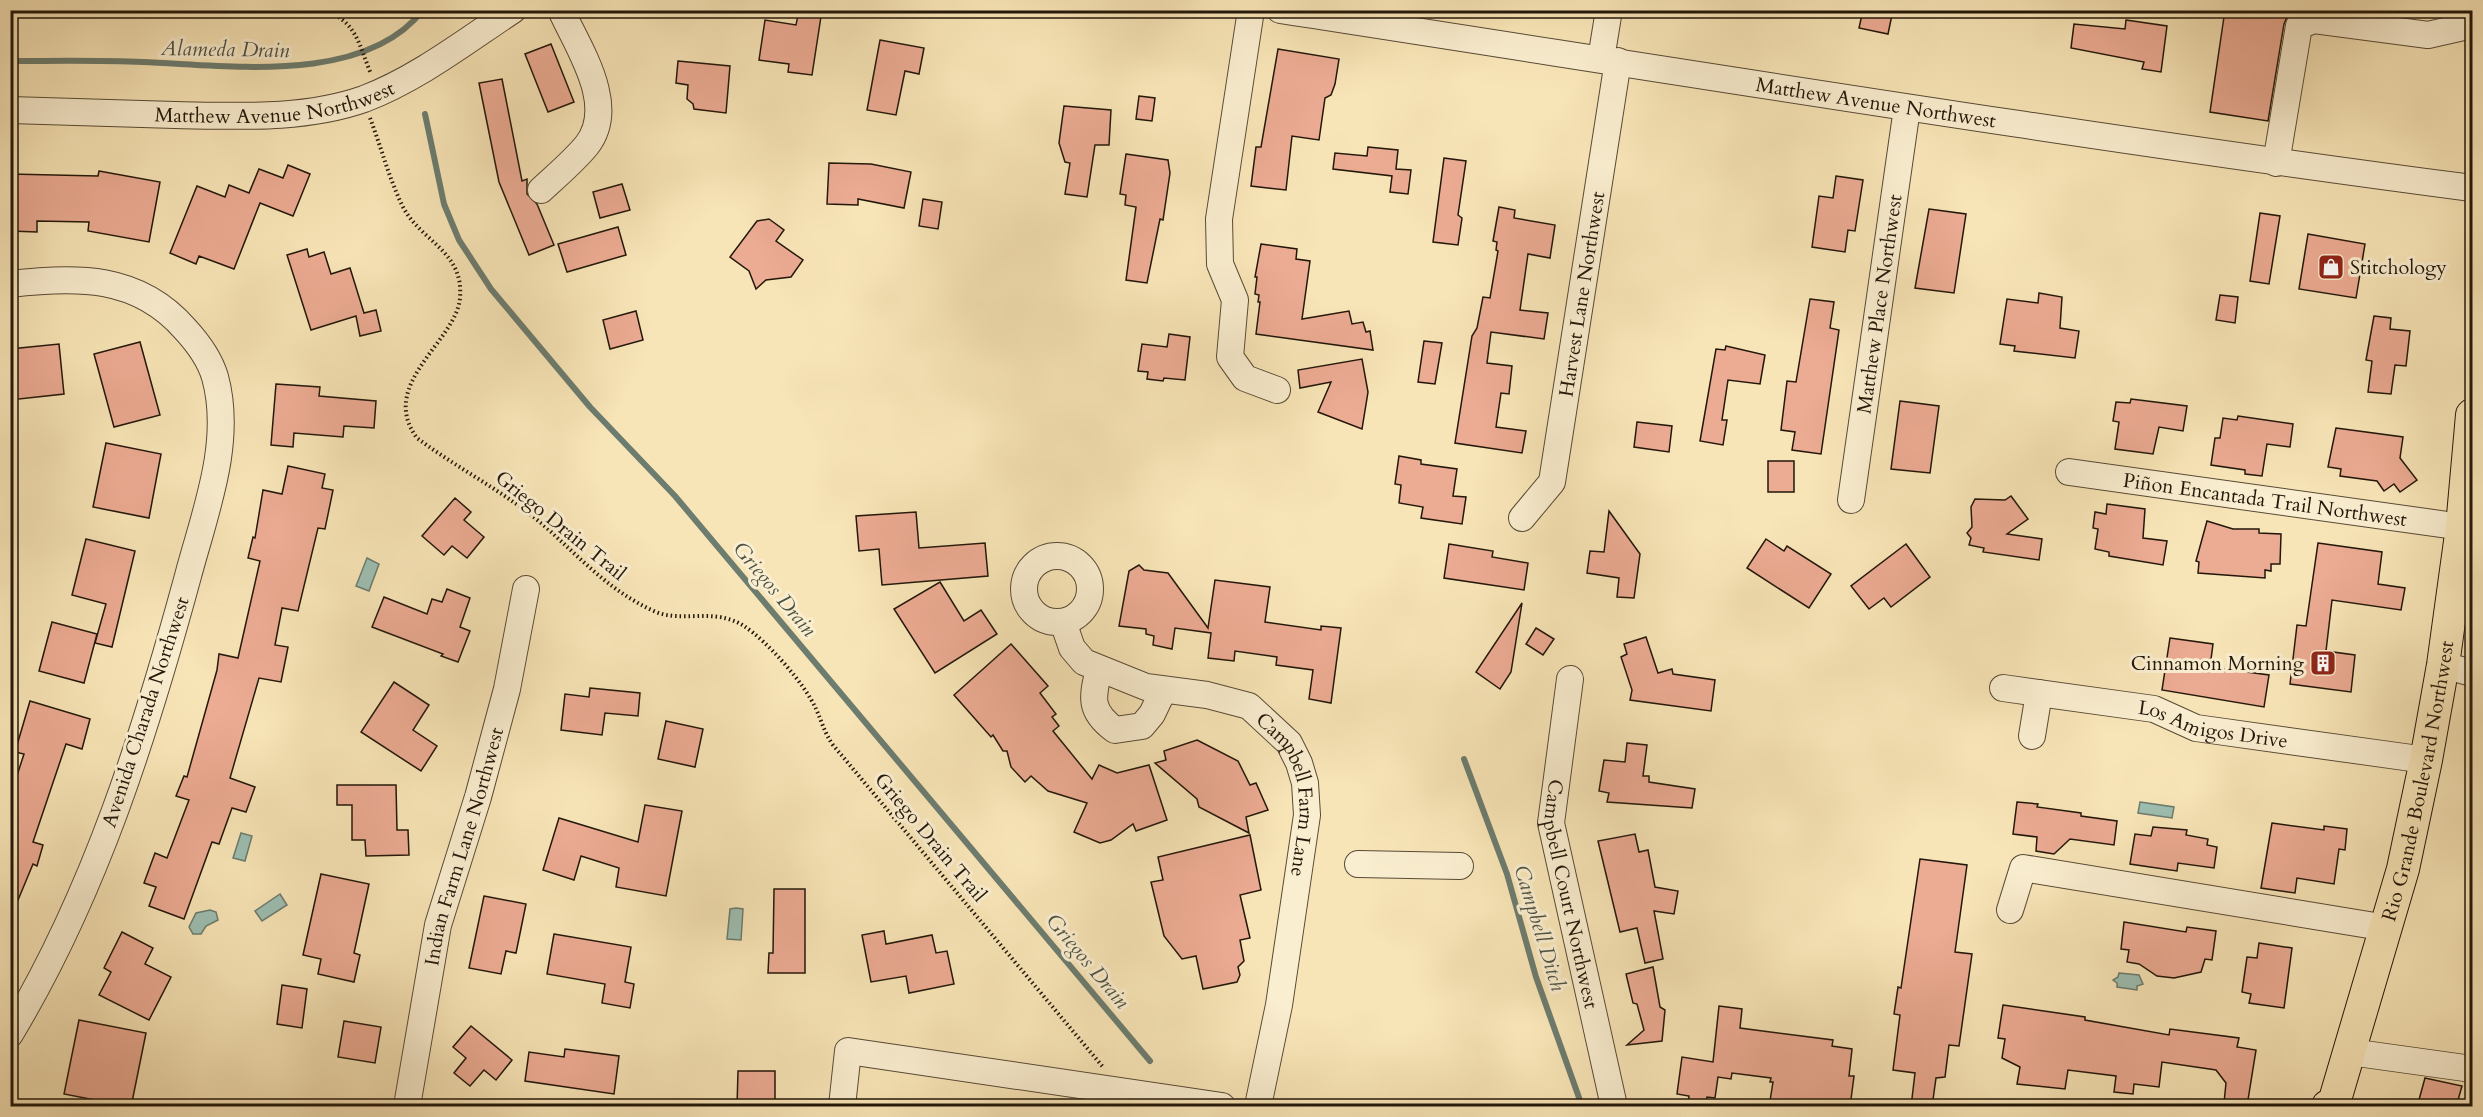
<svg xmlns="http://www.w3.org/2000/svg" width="2483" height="1117" font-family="Cardo,serif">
<rect width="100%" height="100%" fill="#f8e5b7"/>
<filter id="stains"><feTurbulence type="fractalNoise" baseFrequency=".00333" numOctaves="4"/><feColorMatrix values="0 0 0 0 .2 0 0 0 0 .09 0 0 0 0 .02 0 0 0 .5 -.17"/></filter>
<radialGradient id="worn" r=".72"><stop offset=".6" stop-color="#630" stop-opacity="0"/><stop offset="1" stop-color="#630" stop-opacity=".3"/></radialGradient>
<g fill="#9dbfb2" stroke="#6c7c6f" stroke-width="1.5">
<polygon points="367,558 379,564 369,591 356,586"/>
<polygon points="2140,802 2174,807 2172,818 2138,813"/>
<polygon points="241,833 252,836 245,861 233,858"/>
<polygon points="280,894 287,905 262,921 255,911"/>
<polygon points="736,908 743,909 741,940 727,939 730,909"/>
<polygon points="210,910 216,912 218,920 206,926 201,934 193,934 189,927 196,913"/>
<polygon points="2119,973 2139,975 2143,984 2137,986 2137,990 2117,987 2117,983 2113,980 2118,977"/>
</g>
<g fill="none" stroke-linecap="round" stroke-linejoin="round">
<g stroke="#6c7c6f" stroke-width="6">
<path d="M10 61C54 61 99 60 143 62 226 65 364 86 423 10"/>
<polyline points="425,114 444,204 459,240 491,289 590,407 675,496 1150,1061"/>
<polyline points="1464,759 1507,874 1536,977 1582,1106"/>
</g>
</g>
<g fill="#ecab93" stroke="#22170a" stroke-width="1.5">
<polygon points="799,10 822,10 812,75 788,72 789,64 759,60 765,20 796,25"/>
<polygon points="1863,10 1893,10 1888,34 1859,28"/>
<polygon points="2225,10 2290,10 2284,24 2268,121 2210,112"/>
<polygon points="2126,20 2167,26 2161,72 2142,69 2144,62 2071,48 2074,24 2125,29"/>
<polygon points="880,40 924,48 919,74 905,71 896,115 867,110"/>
<polygon points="551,44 574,102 548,112 525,54"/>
<polygon points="1278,49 1339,59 1335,84 1331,95 1325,98 1319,140 1292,136 1286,190 1251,186 1256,147 1261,147"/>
<polygon points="678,61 730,66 726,113 694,109 693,104 687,99 688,85 676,83"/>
<polygon points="502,79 522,181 527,179 527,194 537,204 554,245 529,255 499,182 479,83"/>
<polygon points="1139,96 1155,98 1152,121 1136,119"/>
<polygon points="1064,106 1111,110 1109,145 1095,145 1087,197 1065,194 1070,163 1065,162 1059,143"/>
<polygon points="1368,147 1398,150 1396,169 1411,170 1408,194 1390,192 1392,176 1333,169 1335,153 1367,156"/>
<polygon points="1126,154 1168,160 1170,173 1163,220 1160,219 1147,283 1126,280 1136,207 1125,205 1126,195 1120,194"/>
<polygon points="1444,158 1466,161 1458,215 1462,218 1458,245 1433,242"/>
<polygon points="829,163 871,164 911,172 904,208 858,199 858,205 827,204"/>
<polygon points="288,165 310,174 293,216 260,203 234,269 199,256 196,264 170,253 197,186 225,197 229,185 249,193 259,169 283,178"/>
<polygon points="99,171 160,182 149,242 88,231 89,222 37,221 37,232 10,231 10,174 98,176"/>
<polygon points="1836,176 1863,180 1855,231 1848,230 1845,252 1812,247 1819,196 1833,198"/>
<polygon points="622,184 630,210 600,218 593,192"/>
<polygon points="923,199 942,202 938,229 919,226"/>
<polygon points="1499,207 1515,210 1514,218 1555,225 1550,258 1528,254 1520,310 1548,313 1544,339 1491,332 1487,363 1512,366 1509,394 1501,393 1496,427 1526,431 1522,453 1455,443 1472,336 1477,328 1483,297 1490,298 1498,251 1496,250 1497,242 1493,241"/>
<polygon points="1929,209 1966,214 1954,293 1915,288"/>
<polygon points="2260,213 2280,216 2269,284 2250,281"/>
<polygon points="769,219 784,230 776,241 803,260 791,277 766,280 756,289 749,271 730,257 757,221"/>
<polygon points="618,227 626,255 567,272 558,244"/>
<polygon points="2308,234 2365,244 2356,298 2299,289"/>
<polygon points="1261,244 1297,249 1296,259 1310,261 1302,319 1349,311 1352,324 1363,322 1366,332 1370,331 1373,350 1256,334 1260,302 1258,302 1259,295 1255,294 1257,277 1255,277"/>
<polygon points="307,249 309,257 324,252 331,274 350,268 364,313 376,310 381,331 360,336 356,316 311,330 287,255"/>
<polygon points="2039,293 2062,297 2060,328 2079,331 2075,358 2014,351 2015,346 2000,344 2007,299 2038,303"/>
<polygon points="2220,295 2238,297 2235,323 2216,320"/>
<polygon points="1810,299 1834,302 1830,328 1839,330 1821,454 1792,450 1795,432 1781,430 1787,381 1796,382"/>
<polygon points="636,311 643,340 610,349 603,320"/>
<polygon points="2374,316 2391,318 2390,329 2410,331 2406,366 2395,365 2391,394 2368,392 2372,361 2366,360"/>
<polygon points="1169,334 1190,337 1185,380 1164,378 1163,381 1147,379 1148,372 1138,371 1142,344 1167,347"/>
<polygon points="1424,341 1442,343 1435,384 1418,382"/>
<polygon points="140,342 160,415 114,427 94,354"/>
<polygon points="59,344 64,394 10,400 10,349"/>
<polygon points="1726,346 1765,355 1760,384 1728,380 1722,420 1727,420 1723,445 1700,441 1716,349 1725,350"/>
<polygon points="1362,359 1368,392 1362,429 1318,412 1331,382 1300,388 1298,370"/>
<polygon points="276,384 320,387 319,396 376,401 374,428 344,426 343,437 294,433 293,447 271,445"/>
<polygon points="2131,399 2187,406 2183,431 2159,427 2153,454 2115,449 2119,422 2113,421 2116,402 2130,403"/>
<polygon points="1900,401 1939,406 1930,473 1891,469"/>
<polygon points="2238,416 2293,424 2290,447 2267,444 2262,476 2245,474 2245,470 2211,465 2215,438 2220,438 2223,418 2237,420"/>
<polygon points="1637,422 1672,426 1669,452 1634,447"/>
<polygon points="2336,428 2403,437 2400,458 2417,480 2400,492 2394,484 2384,491 2377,481 2340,476 2341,469 2328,467"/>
<polygon points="106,443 161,454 149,518 93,507"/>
<polygon points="1399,456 1421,460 1421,464 1457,469 1453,496 1466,497 1462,524 1421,518 1423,507 1399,503 1401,485 1395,484"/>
<rect x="1768" y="461" width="26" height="31"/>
<polygon points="288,466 325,474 322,488 333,490 325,529 318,528 298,611 282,608 275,645 288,647 281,682 259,678 230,778 255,787 246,812 232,808 219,844 212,842 184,919 149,906 156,887 144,883 155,853 167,858 189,800 176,796 184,776 187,777 217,670 219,654 238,658 260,561 248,558 253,537 255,538 263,490 282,494"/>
<polygon points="2011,496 2028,519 2007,534 2042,539 2039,560 1983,552 1984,548 1969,545 1971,538 1967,533 1972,527 1971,507 1975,499 2005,500"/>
<polygon points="455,498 471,512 464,520 484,537 467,558 452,546 444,555 422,536"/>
<polygon points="2107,504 2145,509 2143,538 2167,541 2163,565 2109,556 2109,552 2095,549 2098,529 2093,528 2095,512 2106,514"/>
<polygon points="1609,511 1640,554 1634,598 1617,597 1619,578 1587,573 1590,551 1604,552"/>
<polygon points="916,512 919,548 985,543 988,576 882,585 879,549 859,551 856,516"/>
<polygon points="2207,521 2233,529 2259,529 2259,533 2281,534 2280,564 2271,564 2271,571 2265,570 2265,578 2198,573 2199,562 2196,561"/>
<polygon points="86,539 135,551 112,647 95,643 106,604 72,595"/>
<polygon points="1766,539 1784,551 1787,546 1831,574 1809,608 1747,568"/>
<polygon points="2318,543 2382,552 2378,584 2405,588 2401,610 2332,600 2326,651 2355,655 2351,692 2290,684 2297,625 2306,626"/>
<polygon points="1449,544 1493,551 1492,557 1528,563 1524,590 1444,578"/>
<polygon points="1906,544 1930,577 1891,607 1884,598 1869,609 1851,586"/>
<polygon points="1139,565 1144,570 1168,573 1208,628 1215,580 1270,587 1265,622 1321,630 1321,626 1341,628 1331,703 1309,699 1313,670 1276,665 1277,657 1235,651 1234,661 1208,658 1211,633 1175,628 1172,649 1153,645 1154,636 1146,634 1146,629 1119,626 1129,571"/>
<polygon points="940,582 964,621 981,610 997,634 935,673 894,609"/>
<polygon points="447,589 470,598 460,627 470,631 458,662 441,656 443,654 372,627 384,597 427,614 432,599 442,602"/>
<polygon points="1522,603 1511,672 1500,689 1476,672"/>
<polygon points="52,622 97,634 84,683 39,671"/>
<polygon points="1536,628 1554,639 1543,655 1526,644"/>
<polygon points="1646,637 1658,673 1672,669 1673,674 1715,680 1711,711 1630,700 1632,690 1621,657 1627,654 1624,644"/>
<polygon points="2170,638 2213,644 2210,667 2269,675 2264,707 2162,690"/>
<polygon points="1011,644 1048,686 1040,693 1056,714 1052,717 1059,726 1053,731 1092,779 1099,765 1117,773 1149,765 1167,820 1136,831 1133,824 1111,840 1100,843 1074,832 1087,803 1048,791 1031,776 1025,782 1011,767 1007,751 1003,751 993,735 991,737 954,695"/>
<polygon points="394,682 429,705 413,730 437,746 421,771 361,732"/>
<polygon points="590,688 640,693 638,716 605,713 602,735 561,730 565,694 589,697"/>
<polygon points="30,701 90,719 82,749 66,744 33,842 43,845 37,866 33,864 11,917 10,797 24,754 15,752"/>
<polygon points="666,721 703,729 695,767 658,759"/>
<polygon points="1197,740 1238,761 1250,785 1256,783 1268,810 1246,817 1249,833 1199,807 1197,799 1155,763 1166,760 1164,751"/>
<polygon points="1627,743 1647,745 1643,776 1649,776 1649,782 1695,789 1692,808 1607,802 1609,793 1599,791 1604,760 1625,762"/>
<polygon points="337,785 396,785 397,830 408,830 409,855 366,856 365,840 352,840 352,805 337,805"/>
<polygon points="2017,802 2038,804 2037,807 2081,813 2081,816 2117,821 2114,845 2070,839 2054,854 2036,851 2037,837 2013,834"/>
<polygon points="645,805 682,811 666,896 616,887 619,868 581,856 574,880 543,870 559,818 638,842"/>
<polygon points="2272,823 2324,830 2324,826 2347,829 2345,850 2339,849 2334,884 2297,878 2295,893 2261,888"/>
<polygon points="2153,827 2187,830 2186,835 2208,839 2207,845 2217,847 2214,868 2178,863 2177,871 2130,864 2135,834 2151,836"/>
<polygon points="1635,834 1639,852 1648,850 1655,887 1678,891 1674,914 1654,911 1663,959 1645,963 1637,928 1620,932 1598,841"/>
<polygon points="1250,835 1261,890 1240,895 1250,938 1240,940 1244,961 1238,967 1240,975 1237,982 1203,989 1196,956 1182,959 1164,936 1151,882 1163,880 1158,857"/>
<polygon points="1920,859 1967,865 1955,952 1972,954 1959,1046 1949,1045 1945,1077 1936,1078 1932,1107 1911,1107 1915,1073 1893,1070 1900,1015 1894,1014 1898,987 1901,988"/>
<polygon points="321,874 369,884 354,953 360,955 354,982 318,974 321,959 303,955"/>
<polygon points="774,889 805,889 805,973 768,973 769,953 773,953"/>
<polygon points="484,896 526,904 516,953 506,951 501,974 469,968"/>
<polygon points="2124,922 2186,932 2187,927 2216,931 2212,960 2205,959 2201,972 2174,978 2157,976 2139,964 2127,962 2129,950 2121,949"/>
<polygon points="884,931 886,944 932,935 936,953 947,951 954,984 909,993 906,976 871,982 862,935"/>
<polygon points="122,932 153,948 145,964 171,977 149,1020 99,995 111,972 104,968"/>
<polygon points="554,934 631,947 625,982 634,984 630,1008 602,1003 605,984 547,974"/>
<polygon points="2259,943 2292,948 2284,1008 2249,1003 2251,994 2242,992 2247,957 2257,958"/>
<polygon points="1653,967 1660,1007 1665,1010 1662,1041 1627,1045 1644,1030 1637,1004 1633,1003 1626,974"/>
<polygon points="282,985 307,989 302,1028 277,1024"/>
<polygon points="2003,1005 2085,1017 2085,1020 2169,1035 2170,1029 2239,1038 2237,1047 2256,1050 2247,1106 2224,1103 2226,1083 2216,1070 2162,1062 2159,1087 2134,1084 2133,1094 2114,1092 2116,1076 2068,1070 2065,1089 2017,1084 2020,1067 2002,1058 2005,1039 1998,1038"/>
<polygon points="1719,1006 1742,1009 1740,1028 1833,1040 1832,1046 1852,1049 1849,1076 1854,1076 1850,1107 1769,1107 1773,1082 1770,1082 1771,1078 1732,1073 1731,1079 1718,1077 1715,1098 1707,1097 1705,1104 1688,1102 1689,1096 1677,1094 1682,1057 1713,1062"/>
<polygon points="79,1020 146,1033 131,1107 64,1094"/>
<polygon points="344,1021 381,1027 375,1063 338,1057"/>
<polygon points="471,1026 512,1060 496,1080 484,1070 470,1086 454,1073 466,1058 453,1047"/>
<polygon points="565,1049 619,1056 614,1094 525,1081 529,1052 564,1057"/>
<polygon points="738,1071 775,1071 775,1107 737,1107"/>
<polygon points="2425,1078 2462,1086 2456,1107 2417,1107"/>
</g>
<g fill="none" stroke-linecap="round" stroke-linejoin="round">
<defs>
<g id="minor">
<polyline points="1251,10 1219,219 1220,264 1235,300 1230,357 1245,378 1277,390"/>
<path id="s1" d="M1280 10C1677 71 2074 136 2472 188"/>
<polyline points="1601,59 1609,10"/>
<path id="s2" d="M10 110C65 112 120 113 175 115 238 116 304 120 364 99 417 79 466 41 513 10"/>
<polyline points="2276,163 2299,26 2314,20 2428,35 2472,25"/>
<path d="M541 190C556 176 574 161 587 145 618 105 578 48 561 10"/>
<path d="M10 284C76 276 138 275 185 329 197 342 210 360 215 377 233 442 205 512 188 576 145 734 95 893 10 1034"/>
<path id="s3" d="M2069 472 2462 527"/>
<path id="s4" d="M1851 500 1907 108"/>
<path id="s5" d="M1522 518 1552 482 1618 61"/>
<circle cx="1057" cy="589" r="33"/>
<path id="s6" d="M1063 622 1072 648 1084 662 1146 687 1207 695 1249 706 1289 743 1299 763 1305 783 1307 815 1279 1005 1258 1106"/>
<polyline points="2443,665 2472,673"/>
<path d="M1099 669C1092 698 1089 711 1115 730L1142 726 1152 714 1163 691"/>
<path id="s7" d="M1570 679 1551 823 1614 1106"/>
<path id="s8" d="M2003 688 2154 709 2196 728 2426 760"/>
<polyline points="2032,736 2039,693"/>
<polyline points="1358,864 1460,866"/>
<polyline points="2010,910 2023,868 2387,928"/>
<polyline points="2350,1052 2472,1069"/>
<path id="s9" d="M407 1106 438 925 478 797 507 689 526 589"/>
<polyline points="842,1106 848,1051 1222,1106"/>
</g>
<g id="major">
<path id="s10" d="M2328 1106 2334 1103 2403 869 2426 760 2443 665 2462 527 2472 415"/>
</g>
</defs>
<use href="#minor" stroke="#584a35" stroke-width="28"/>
<use href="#major" stroke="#22170a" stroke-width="34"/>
<g stroke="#22170a" stroke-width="4" stroke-dasharray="1.5 3" stroke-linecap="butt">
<path d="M322 10C356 19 359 45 371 74"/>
<path d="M370 118C381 147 389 178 402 205 420 242 464 250 460 298 456 342 377 384 417 438 457 468 503 491 541 523 579 556 608 591 656 612 684 623 714 607 744 626 767 641 805 684 816 709 822 722 824 732 833 745L1103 1067"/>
</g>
<use href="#minor" stroke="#faeed0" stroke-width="26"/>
<use href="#major" stroke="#f8e5b7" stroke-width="32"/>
</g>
<defs>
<symbol id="shop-square" viewBox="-11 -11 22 22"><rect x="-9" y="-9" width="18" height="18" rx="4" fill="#8f2418" stroke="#faeed0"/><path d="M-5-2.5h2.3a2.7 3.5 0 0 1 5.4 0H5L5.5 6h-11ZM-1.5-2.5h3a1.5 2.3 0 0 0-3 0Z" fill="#fff"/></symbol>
<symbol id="building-square" viewBox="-11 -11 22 22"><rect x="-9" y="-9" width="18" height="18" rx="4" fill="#8f2418" stroke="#faeed0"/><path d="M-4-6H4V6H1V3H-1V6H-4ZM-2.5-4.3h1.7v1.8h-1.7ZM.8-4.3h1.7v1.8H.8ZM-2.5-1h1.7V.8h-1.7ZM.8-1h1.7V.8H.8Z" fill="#fff"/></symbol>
</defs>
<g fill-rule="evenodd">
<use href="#shop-square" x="2316" y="252" width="30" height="30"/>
<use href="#building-square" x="2308" y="648" width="30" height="30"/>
</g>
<g text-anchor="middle" stroke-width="6" stroke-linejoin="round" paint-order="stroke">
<g font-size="20" fill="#22170a" stroke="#faeed0">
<text dy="7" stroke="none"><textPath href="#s2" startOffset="266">Matthew Avenue Northwest</textPath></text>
<text dy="7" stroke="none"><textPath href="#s1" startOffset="603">Matthew Avenue Northwest</textPath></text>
<text dy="7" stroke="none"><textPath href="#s5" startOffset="237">Harvest Lane Northwest</textPath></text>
<text dy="7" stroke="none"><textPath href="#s4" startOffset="198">Matthew Place Northwest</textPath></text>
<text dy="7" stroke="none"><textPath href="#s3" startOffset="198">Piñon Encantada Trail Northwest</textPath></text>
<text transform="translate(561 525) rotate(39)" y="7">Griego Drain Trail</text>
<text transform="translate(145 712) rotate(-72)" y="7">Avenida Charada Northwest</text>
<text dy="7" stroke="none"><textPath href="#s8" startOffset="214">Los Amigos Drive</textPath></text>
<text dy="7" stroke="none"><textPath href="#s10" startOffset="340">Rio Grande Boulevard Northwest</textPath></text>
<text dy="7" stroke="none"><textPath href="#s6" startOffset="321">Campbell Farm Lane</textPath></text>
<text transform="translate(931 837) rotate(50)" y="7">Griego Drain Trail</text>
<text dy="7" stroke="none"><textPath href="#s9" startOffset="266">Indian Farm Lane Northwest</textPath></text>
<text dy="7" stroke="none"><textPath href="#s7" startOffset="218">Campbell Court Northwest</textPath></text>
</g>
<g font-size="20" fill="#22170a" stroke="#faeed0" text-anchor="start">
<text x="2350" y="274">Stitchology</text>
<text x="2304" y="670" text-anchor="end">Cinnamon Morning</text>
</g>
<g font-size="21" font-style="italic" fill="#4d5245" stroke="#faeed0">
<text transform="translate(225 49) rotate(1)" y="7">Alameda Drain</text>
<text transform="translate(775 589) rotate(50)" y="7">Griegos Drain</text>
<text transform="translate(1540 928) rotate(73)" y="7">Campbell Ditch</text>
<text transform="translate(1088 961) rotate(50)" y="7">Griegos Drain</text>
</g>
</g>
<rect width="2483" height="1117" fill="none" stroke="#f8e5b7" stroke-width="36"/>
<rect x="12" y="12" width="2459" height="1093" fill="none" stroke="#22170a" stroke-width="3"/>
<rect x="18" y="18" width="2447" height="1081" fill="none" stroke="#22170a" stroke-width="1.5"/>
<rect width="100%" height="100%" filter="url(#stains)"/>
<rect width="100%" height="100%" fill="url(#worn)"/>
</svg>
